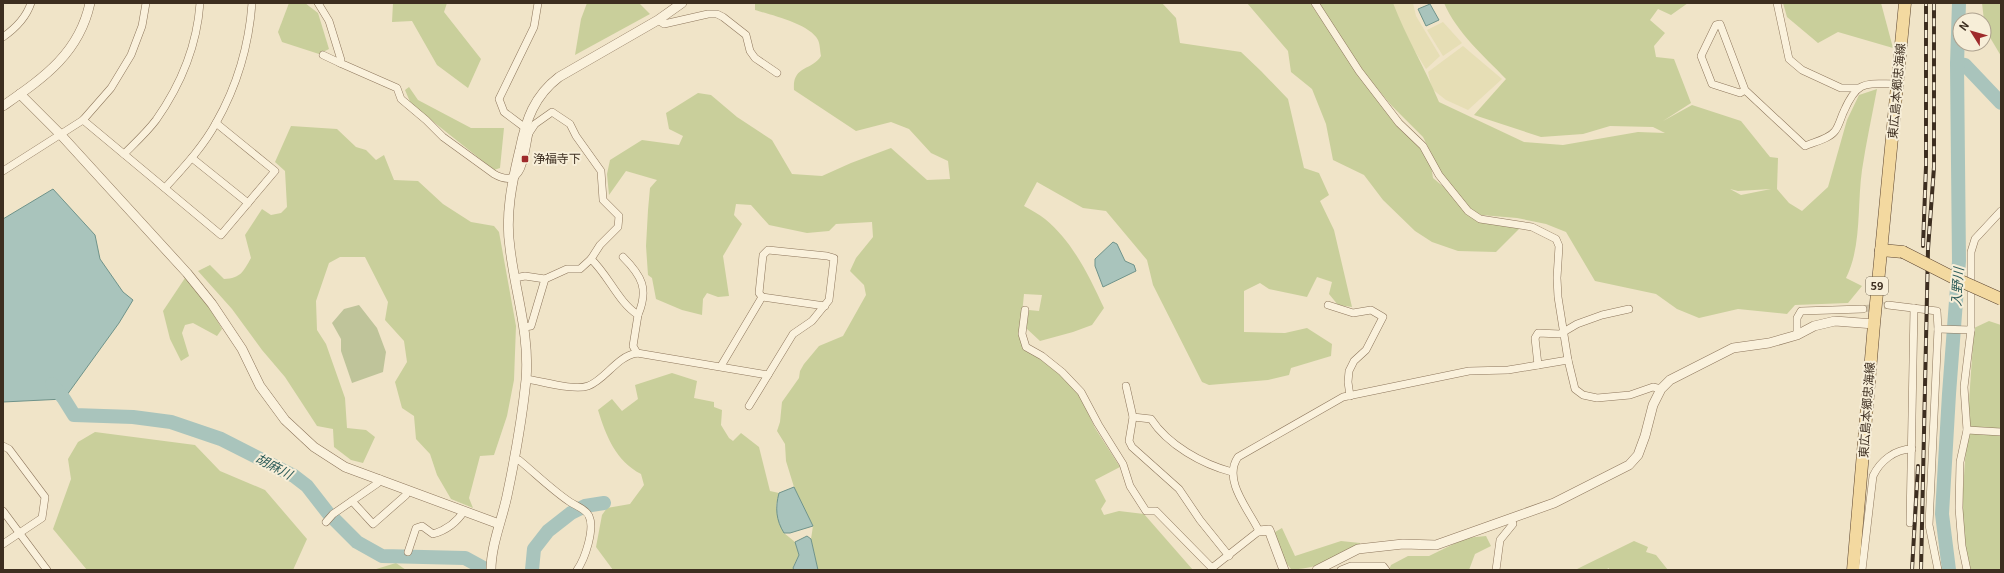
<svg xmlns="http://www.w3.org/2000/svg" width="2004" height="573" font-family="Georgia,'Noto Sans JP',serif">
<rect width="100%" height="100%" fill="#f0e4c8"/>
<g fill="#e6deb5">
<polygon points="1392,3 1413,3 1416,16 1440,56 1426,69 1411,45"/>
<polygon points="1443,22 1462,43 1443,56 1427,30"/>
<polygon points="1463,46 1502,79 1468,110 1446,100 1432,89 1428,72"/>
</g>
<g fill="#c9cf9b" fill-rule="evenodd">
<polygon points="289,3 305,3 318,13 329,49 319,54 282,42 278,32"/>
<polygon points="393,3 447,3 444,12 481,59 468,88 437,65 412,21 392,22"/>
<polygon points="587,3 639,3 650,14 575,55 581,19"/>
<path d="M755 3H1162L1176 18 1180 43 1241 52 1261 71 1288 99 1304 168 1319 173 1329 195 1320 201 1334 230 1352 307 1338 305 1329 294 1332 282 1317 277 1307 297 1269 289 1260 283 1244 291V332L1285 333 1307 328 1332 344 1331 356 1291 368 1289 375 1268 380 1209 385 1202 382 1153 285 1147 260 1106 211 1083 208 1037 182 1024 206C1031 210 1039 214 1045 219 1073 242 1089 276 1104 308L1092 325 1073 332 1040 341 1026 328 1029 310 1039 311 1042 295 1024 294 1020 334 1027 349 1054 369 1077 390 1095 428 1120 467 1095 480 1106 501 1101 509 1104 515 1119 511 1144 514 1193 570H818L811 539 813 526 794 487 786 461 785 444 777 431 780 422 782 402 799 378 800 371 804 364 819 346 843 336 866 295 864 285 850 271 856 258 873 237 872 222 836 224 829 231 807 233 769 225 751 205 736 204 734 215 742 224 723 256 729 296 718 297 707 293 703 299 702 315 682 310 656 299 652 278 648 275 646 246 648 210 650 188 657 180 626 171 609 195 607 174 610 160 642 140 679 145 683 136 669 129 666 113 698 93 711 95 737 117 772 140 792 174 822 176 851 163 891 148 927 180 950 179 948 161 931 153 909 129 891 122 856 131 794 90C792 65 812 71 821 56 820 51 820 44 818 40 810 24 771 15 755 10Z"/>
<polygon points="1247,3 1310,3 1358,73 1397,126 1420,148 1431,165 1433,178 1445,188 1466,213 1521,227 1496,252 1458,251 1432,242 1415,231 1383,200 1364,175 1333,160 1326,124 1312,89 1291,72 1288,51"/>
<path d="M1318 3H1393C1406 37 1425 68 1439 102L1524 142 1563 145 1638 132 1665 133 1653 127 1610 126 1583 134 1541 137 1474 115 1506 79C1484 56 1457 33 1444 3H1688L1671 15 1658 9 1650 20 1665 33 1654 46 1656 57 1674 59 1691 103 1663 121 1692 105 1741 121 1770 157 1778 158 1777 189 1789 203 1802 211 1828 187 1847 120 1859 95 1877 89C1872 116 1866 143 1862 170 1857 205 1862 246 1846 278L1862 286 1848 303 1795 305 1787 314 1738 309 1699 318 1677 309 1656 294 1595 281 1566 232 1546 224 1517 218 1481 215 1469 210 1441 173 1423 137 1391 105 1361 69ZM1730 189 1738 191 1771 189 1741 195Z"/>
<polygon points="1783,3 1881,3 1893,48 1838,32 1818,43 1787,17"/>
<polygon points="1982,3 2001,3 2001,56 1985,29"/>
<polygon points="409,87 418,100 471,128 504,128 500,168 494,170 411,104 405,90"/>
<path d="M291 126 337 129 356 147 366 150 376 160 384 155 394 180 418 181 443 204 471 222 494 226 499 232 516 326 514 380 507 416 494 455 480 456 469 498 473 508 451 499 437 475 430 454 416 439 414 416 402 408 395 382 407 362 404 341 385 320 388 302 365 257H340L329 263 316 301 317 330 326 344 345 398 347 428 366 430 375 437 363 463 351 460 334 447 333 429 317 426 285 377 262 350 232 309 198 271 210 265 224 279C241 278 243 272 251 258L245 235 262 209 271 215 281 213 287 207 285 171 275 162Z"/>
<polygon points="185,278 207,303 222,329 217,336 193,323 185,325 182,333 189,356 181,361 170,339 163,311"/>
<polygon points="1989,321 2001,325 2001,570 1965,570 1962,505 1974,328"/>
<path d="M672 373 697 381 694 398 714 402V407L722 410 721 425 729 438 733 441 741 433 759 447 770 491 779 493 776 506 784 533 795 542 799 555 793 567 794 570H613L596 547 602 515 607 508 630 504 644 485 641 474C616 461 606 436 598 410L612 399 622 411 638 399 635 385Z"/>
<polygon points="95,432 195,445 220,471 265,490 307,539 293,570 87,570 53,529 71,479 68,459 78,442"/>
<path d="M1282 528 1295 556 1341 541 1360 543V546C1337 557 1317 570 1291 569L1283 559 1275 532Z"/>
<polygon points="1486,536 1491,546 1475,554 1469,570 1389,570 1391,565 1408,556 1429,556 1466,538"/>
<polygon points="1634,541 1648,547 1646,552 1656,555 1668,570 1609,570 1609,568 1605,570 1575,570"/>
<polygon points="396,563 406,570 373,570"/>
</g>
<polygon fill="#bfc49a" points="359,305 377,328 386,352 383,372 352,383 341,351 341,339 332,323 344,309"/>
<g fill="#a9c4bc" stroke="#6f938a">
<polygon points="1430,4 1439,20 1426,26 1418,9"/>
<polygon points="53,189 95,235 100,259 123,292 133,300 119,323 64,399 3,402 3,219"/>
<polygon points="1113,242 1117,244 1125,261 1134,265 1136,271 1103,287 1095,266 1095,259"/>
<path d="M794 487 813 526 790 533H784C776 520 775 508 779 493Z"/>
<polygon points="807,536 811,539 818,570 794,570 793,568 799,555 795,542"/>
</g>
<g fill="none" stroke-linecap="round" stroke-linejoin="round">
<g stroke="#a9c4bc" stroke-width="14">
<polyline points="1957,64 1965,65 2001,103"/>
<polyline points="52,384 64,399 74,415 133,417 171,422 221,439 294,476 307,486 328,513 357,542 382,556 465,558 487,570"/>
<polyline points="532,570 534,549 548,531 571,513 585,506 604,503"/>
<polyline points="1949,570 1942,514 1949,394 1959,261 1957,64 1959,3"/>
</g>
<polyline stroke="#ccc0a6" stroke-width="7" stroke-dasharray="7 3.5" stroke-linecap="butt" points="1863,309 1888,305"/>
<defs>
<g id="minor">
<path d="M318 3 329 21 341 60 340 63 397 88 401 99 426 120 443 137 494 174C524 191 524 155 529 133"/>
<path d="M538 3 534 27 499 99 504 112 524 127 527 133H529L535 124 552 112 570 124 576 136 601 171 603 200 619 216 618 227 600 245 591 259C609 276 618 302 638 315L633 346 637 353"/>
<polyline points="1315,3 1359,71 1399,123 1423,146 1439,175 1468,211 1480,219 1532,227 1556,239 1559,246 1557,278 1558,297 1568,360 1575,389 1583,395 1597,398 1630,395 1653,387 1661,389"/>
<polyline points="1777,3 1789,59 1802,70 1841,88 1858,88"/>
<polyline points="658,20 664,24 708,14 717,14 723,17 746,35 750,51 755,58 777,73"/>
<path d="M3 37C16 28 26 18 31 3"/>
<polyline points="323,55 340,63"/>
<path d="M1745 90 1740 93 1712 84 1701 56 1716 25 1720 24 1745 90 1805 146C1814 142 1829 139 1835 131 1839 126 1841 117 1844 111 1858 79 1866 84 1897 84"/>
<polyline points="83,120 221,235 275,171 216,123"/>
<path d="M124 154C135 143 147 132 156 120 180 86 197 45 200 3"/>
<polyline points="192,158 248,203"/>
<polyline points="3,171 83,120 111,88 131,55 142,26 146,3"/>
<path d="M165 188C183 168 203 147 216 123 237 86 249 45 252 3"/>
<path d="M623 257C642 276 649 289 638 315"/>
<polyline points="515,278 525,276 545,279 567,269 580,269 591,259"/>
<polyline points="762,297 825,306"/>
<polyline points="1328,305 1353,313 1371,310 1383,317 1366,350 1354,361 1349,371 1348,382 1350,396"/>
<polyline points="1888,305 1937,311 1938,329 1971,330 1971,252 1975,239 2001,211"/>
<path d="M1025 310 1022 334 1026 347 1042 356 1062 372 1081 392 1098 424 1123 464 1130 486 1146 511H1156L1212 568 1259 531C1249 510 1222 480 1238 457L1343 397 1469 371 1508 370 1568 360"/>
<polyline points="525,327 531,326 545,279"/>
<polyline points="1938,329 1929,525 1938,570"/>
<polyline points="1797,335 1797,318 1801,311 1863,309"/>
<polyline points="1538,365 1535,338 1538,333 1560,334 1577,324 1602,315 1629,309"/>
<polyline points="721,366 762,297"/>
<path d="M526 379C541 381 574 391 588 386 605 380 617 356 637 353L768 375 793 334 812 321 829 300 834 258 827 256 768 250 763 255 759 293 762 297"/>
<path d="M1126 386 1133 417 1151 419C1168 445 1202 464 1232 472"/>
<polyline points="749,406 768,375"/>
<polyline points="1133,417 1129,441 1132,447 1179,489 1200,520 1229,556"/>
<polyline points="1967,430 2001,432"/>
<polyline points="3,446 9,449 45,497 42,518 3,544"/>
<path d="M514 460H519C536 474 552 490 570 502 576 506 586 509 589 516 595 529 585 559 577 570"/>
<polyline points="352,501 373,524 406,495 408,490"/>
<polyline points="3,511 47,570"/>
<polyline points="326,522 333,514 378,483 380,479"/>
<polyline points="1910,523 1914,308"/>
<path d="M408 552 416 528 422 526 433 534C447 530 457 522 464 511"/>
<polyline points="1341,570 1351,566 1383,566 1386,570"/>
<polyline points="1496,570 1500,540 1513,524 1511,518"/>
<path d="M1862 570 1873 476C1880 461 1895 449 1912 449"/>
<polyline points="1967,570 1962,546 1959,508 1960,462 1967,430 1964,387 1971,330"/>
</g>
<g id="tertiary">
<polyline points="20,94 61,135 187,273 212,304 242,349 260,386 285,420 314,447 345,467 499,524"/>
<path d="M3 106C43 78 79 54 90 3"/>
<polyline points="1259,531 1269,530 1284,570"/>
<path d="M491 570C491 545 502 520 507 496 515 458 522 419 526 380 530 334 515 292 510 248 505 215 512 182 520 149 526 120 534 96 559 77L658 20 682 3"/>
<polyline points="1317,570 1358,549 1403,544 1436,545 1554,503 1629,465 1638,455 1645,436 1653,405 1661,389 1670,380 1733,348 1769,343 1797,335 1814,326 1835,321 1874,324"/>
</g>
<g id="primary">
<polyline points="1881,250 1903,252"/>
<polyline points="1853,570 1874,324 1905,3"/>
</g>
</defs>
<use href="#minor" stroke="#8d765c" stroke-width="8"/>
<use href="#tertiary" stroke="#8d765c" stroke-width="10"/>
<use href="#primary" stroke="#5b4430" stroke-width="13"/>
<use href="#minor" stroke="#faf1dc" stroke-width="7"/>
<use href="#tertiary" stroke="#faf1dc" stroke-width="9"/>
<use href="#primary" stroke="#f3d9a0" stroke-width="12"/>
<defs>
<g id="rail">
<polyline points="1923,246 1926,166 1926,3"/>
<polyline points="1912,570 1918,466"/>
<polyline points="1921,570 1928,249 1934,167 1934,3"/>
</g>
</defs>
<use href="#rail" stroke="#3d2e20" stroke-width="4"/>
<use href="#rail" stroke="#f7eed8" stroke-width="2.5" stroke-dasharray="8" stroke-linecap="butt"/>
<defs>
<polyline id="primary-bridge" points="1903,252 1954,278 2001,299"/>
</defs>
<use href="#primary-bridge" stroke="#5b4430" stroke-width="13" stroke-linecap="butt"/>
<use href="#primary-bridge" stroke="#f3d9a0" stroke-width="12"/>
</g>
<rect fill="#9e2a2b" stroke="#f7eed8" stroke-width="1.5" x="521" y="155" width="8" height="8" rx="2"/>
<g text-anchor="middle" stroke-width="4" stroke-linejoin="round" paint-order="stroke">
<rect fill="#f7eed8" stroke="#756857" stroke-width="1" x="1866" y="277" width="22" height="18" rx="3"/>
<g font-size="11" font-weight="bold" fill="#3d2e20">
<text x="1877" y="290">59</text>
</g>
<g font-size="12" fill="#3d2e20" stroke="#f7eed8">
<text transform="translate(1897 91) rotate(-85)" y="4">東広島本郷忠海線</text>
<text transform="translate(1867 410) rotate(-86)" y="4">東広島本郷忠海線</text>
</g>
<g font-size="12" fill="#3d2e20" stroke="#f7eed8" text-anchor="start">
<text x="533" y="163">浄福寺下</text>
</g>
<g font-size="13" font-style="italic" fill="#2f5d5a" stroke="#f7eed8">
<text transform="translate(1957 287) rotate(-86)" y="5">入野川</text>
<text transform="translate(274 466) rotate(28)" y="5">胡麻川</text>
</g>
</g>
<rect width="2004" height="573" fill="none" stroke="#3d2e20" stroke-width="8"/>
<g transform="translate(1972 32) rotate(307)"><circle r="19" fill="#f7eed8" stroke="#ada18e"/>
<path d="M0-3L7 15L0 10L-7 15Z" fill="#9e2a2b"/>
<text y="-6" font-size="11" font-weight="bold" text-anchor="middle" fill="#3d2e20">N</text>
</g>
</svg>
